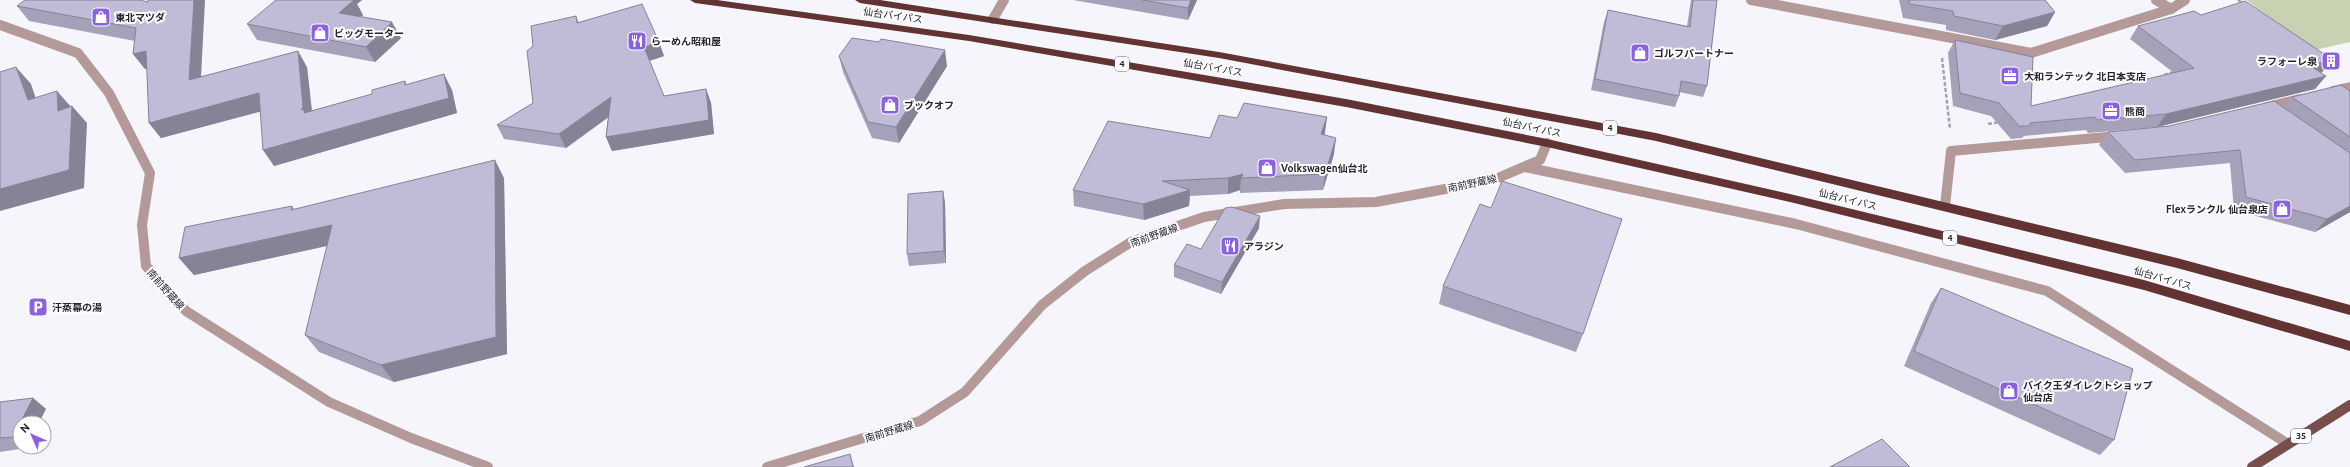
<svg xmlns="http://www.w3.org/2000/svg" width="2350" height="467" font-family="Ubuntu,'Noto Sans JP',sans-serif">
<rect width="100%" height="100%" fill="#f6f5fb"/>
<polygon fill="#c8d1b2" points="2246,0 2350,0 2350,42 2315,50"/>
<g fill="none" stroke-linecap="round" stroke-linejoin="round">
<g stroke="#a4a3ab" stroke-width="2.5" stroke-dasharray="4 2" stroke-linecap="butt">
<polyline points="2238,0 2244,4"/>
<polyline points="1942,58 1950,129"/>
<polyline points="2164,75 2176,71"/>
<polyline points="1988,124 1999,122"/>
</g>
<g stroke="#b39998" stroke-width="10">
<polyline points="1751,0 2031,53 2171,9 2185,0"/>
<polyline points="2156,0 2171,9"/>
<polyline points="993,19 1004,0"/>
<polyline points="0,25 78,53 109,93 150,173 142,225 146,266 186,311 329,402 411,438 488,467"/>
<polyline points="2333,91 2350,87"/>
<polyline points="2267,107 2300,99"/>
<polyline points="1525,167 1796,224 2047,291 2288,444"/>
<polyline points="1945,206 1951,151 2118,136"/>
<polyline points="767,467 920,421 965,392 1042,305 1085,271 1131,242 1204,217 1284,204 1376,202 1493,180 1540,160 1547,143"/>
</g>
<polyline stroke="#784e4d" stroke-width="10" points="2252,467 2350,405"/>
<g fill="#623333" fill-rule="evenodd">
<polygon points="690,0 717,0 969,35 1346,99 1547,139 1794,195 2144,280 2350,341 2350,351 2144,290 1794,203 1547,147 1346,107 969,41 695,3"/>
<polygon points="855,0 880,0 1219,52 1656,133 2177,258 2350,305 2350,315 2177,268 1656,141 1219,58 860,3"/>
</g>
</g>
<g fill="#a5a1b9">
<polygon points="139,0 201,77 307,67 312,111 372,94 405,81 407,85 452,90 457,113 274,166 261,111 161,138 149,123 147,69 145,69 133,54 135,41 29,21 17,6"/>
<polygon points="276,0 362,0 357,4 363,15 361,17 401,38 375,62 257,40 247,24"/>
<polygon points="1073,0 1197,0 1188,20"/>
<polygon points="1691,0 1717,0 1707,86 1703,97 1679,92 1679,96 1675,107 1591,90 1604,22 1608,10 1687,26"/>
<polygon points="1899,0 2045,0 2055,12 2047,26 1995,40 1946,30 1946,25 1903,18"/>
<polygon points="2201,15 2333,60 2322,72 2321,73 2326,76 2315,89 2157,127 2088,133 2086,130 2024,136 2022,138 2011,139 1991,116 1953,106 1948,53 1955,40 2031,106 2174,73 2130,39 2138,26"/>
<polygon points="576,16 579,23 659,42 664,56 649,61 664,96 706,89 711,103 714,134 612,151 606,137 608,117 566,148 504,139 497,125 533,103"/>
<polygon points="839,56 947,66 899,143 872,138 843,72"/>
<polygon points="2350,91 2350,212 2315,232 2234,210 2230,163 2125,173 2099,145 2108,132 2169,126 2283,107 2292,97"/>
<polygon points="1327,117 1324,135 1334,154 1323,190 1240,193 1240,190 1228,194 1190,196 1189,206 1144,220 1074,206 1073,190 1210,138 1237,118"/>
<polygon points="504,178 507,354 394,382 319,352 305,335 327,246 194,275 179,258 292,206 294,209"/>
<polygon points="943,191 945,203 946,263 909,266 907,254"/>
<polygon points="1259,228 1221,294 1174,277 1174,265 1201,249"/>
<polygon points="1443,286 1583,334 1576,352 1439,304"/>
<polygon points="1941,288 2114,440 2100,455 1904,366 1931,303"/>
<polygon points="33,398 46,409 20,423 20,447 26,447 26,448 0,452 0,402"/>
</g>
<g fill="#868396">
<polygon points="194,0 205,0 200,96 189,80"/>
<polygon points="341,0 362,0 357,4 363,15 348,29 339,13"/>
<polygon points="1191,0 1197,0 1188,20 1188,8"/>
<polygon points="2055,12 2047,26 1995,40 2003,26"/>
<polygon points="392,22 401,38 375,62 366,47"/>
<polygon points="659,42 664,56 649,61 644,47"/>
<polygon points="945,50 947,66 899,143 896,127"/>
<polygon points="146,51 157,66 145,69 133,54"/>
<polygon points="298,51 307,67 313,122 301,110"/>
<polygon points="2333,60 2322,72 2298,78 2309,65"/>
<polygon points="16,67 31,84 42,117 28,100"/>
<polygon points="444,74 452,90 457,113 274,166 263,150"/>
<polygon points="2326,76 2315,89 2157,127 2166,114"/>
<polygon points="706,89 711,103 714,134 612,151 606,137"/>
<polygon points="57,91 72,108 72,106 87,123 84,188 0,211 0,189 58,111"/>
<polygon points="259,93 270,109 161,138 149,123"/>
<polygon points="611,97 617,111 566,148 559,134"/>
<polygon points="1327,117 1325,133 1319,150 1321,134"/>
<polygon points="1336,138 1334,154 1323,190 1325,174"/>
<polygon points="495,160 504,178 507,354 394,382 381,365"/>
<polygon points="1243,174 1241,178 1240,190 1228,194 1228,178"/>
<polygon points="1190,190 1189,206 1144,220 1143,204"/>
<polygon points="943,191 945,203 946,263 944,251"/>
<polygon points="2350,206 2350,212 2315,232 2327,219"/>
<polygon points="1260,216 1259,228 1221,294 1222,282"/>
<polygon points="332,225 344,242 194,275 179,258"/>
<polygon points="33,398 46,409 39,423 20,423 20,443 13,437"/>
<polygon points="850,454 854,467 853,467"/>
</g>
<g fill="#c0bbd7" stroke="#868396">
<polygon points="25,0 139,0 148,2 148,0 194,0 189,80 298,51 303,107 301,110 304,109 304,113 372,94 372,90 405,81 405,85 444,74 449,98 263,150 259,93 149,123 146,51 133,54 136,28 17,6"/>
<polygon points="276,0 354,0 339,13 392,22 366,47 247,24"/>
<polygon points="1142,0 1191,0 1188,8"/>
<polygon points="1693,0 1717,0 1707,86 1681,81 1679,96 1595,79 1608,10 1690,27"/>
<polygon points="1909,0 2045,0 2055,12 2003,26 1954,16 1953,11 1910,4"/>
<polygon points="2245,1 2333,60 2309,65 2326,76 2166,114 2097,120 2095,117 2030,123 2030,126 2019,126 1999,103 1960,93 1955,40 2033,57 2031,106 2194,68 2138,26 2194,11 2201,15"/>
<polygon points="642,4 659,42 644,47 664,96 706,89 709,120 606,137 611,97 559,134 497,125 533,103 527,51 533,46 531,26 576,16 577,23"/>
<polygon points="852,38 879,42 881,39 945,50 896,127 868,122 839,56"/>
<polygon points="16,67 28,100 57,91 58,111 72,106 69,170 0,189 0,72"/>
<polygon points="2341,85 2350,91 2350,137 2292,97"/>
<polygon points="2274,101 2350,153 2350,206 2327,219 2246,197 2240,150 2135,160 2108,132 2169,126"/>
<polygon points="1244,103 1327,117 1321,134 1336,138 1325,174 1241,178 1243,174 1228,178 1162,181 1190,190 1143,204 1073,190 1108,121 1210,138 1219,115 1237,118"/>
<polygon points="495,160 496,337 381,365 305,335 332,225 179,258 185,227 292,206 291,210"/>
<polygon points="1502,181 1622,219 1583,334 1443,286 1480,204 1491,208"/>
<polygon points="943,191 944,251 907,254 908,194"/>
<polygon points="1232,207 1260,216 1222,282 1174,265 1187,244 1201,249 1225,208"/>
<polygon points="1941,288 2133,369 2114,440 1914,351"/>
<polygon points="33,398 13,437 0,438 0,402"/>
<polygon points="1882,439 1910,467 1830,467"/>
<polygon points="850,454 853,467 804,467"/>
</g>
<defs>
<symbol id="shop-square" viewBox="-11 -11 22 22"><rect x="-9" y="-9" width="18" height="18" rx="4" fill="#8a62dd" stroke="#fff"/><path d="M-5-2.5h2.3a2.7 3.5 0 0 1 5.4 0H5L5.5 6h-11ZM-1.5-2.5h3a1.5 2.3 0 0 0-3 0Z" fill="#fff"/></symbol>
<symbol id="restaurant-square" viewBox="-11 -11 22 22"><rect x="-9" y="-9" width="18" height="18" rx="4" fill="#8a62dd" stroke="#fff"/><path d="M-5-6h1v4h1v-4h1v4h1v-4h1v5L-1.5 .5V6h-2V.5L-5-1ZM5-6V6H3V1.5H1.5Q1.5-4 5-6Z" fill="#fff"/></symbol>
<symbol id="building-square" viewBox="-11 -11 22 22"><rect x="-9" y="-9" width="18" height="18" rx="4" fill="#8a62dd" stroke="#fff"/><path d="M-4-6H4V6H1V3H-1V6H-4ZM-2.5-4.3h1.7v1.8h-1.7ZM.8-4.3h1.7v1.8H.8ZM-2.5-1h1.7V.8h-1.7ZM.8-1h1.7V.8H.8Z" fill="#fff"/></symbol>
<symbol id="office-square" viewBox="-11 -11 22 22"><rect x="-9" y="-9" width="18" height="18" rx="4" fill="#8a62dd" stroke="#fff"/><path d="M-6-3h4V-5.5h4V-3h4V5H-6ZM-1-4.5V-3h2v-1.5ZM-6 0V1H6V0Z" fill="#fff"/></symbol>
<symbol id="parking-square" viewBox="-11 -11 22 22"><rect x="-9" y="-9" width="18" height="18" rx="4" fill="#8a62dd" stroke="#fff"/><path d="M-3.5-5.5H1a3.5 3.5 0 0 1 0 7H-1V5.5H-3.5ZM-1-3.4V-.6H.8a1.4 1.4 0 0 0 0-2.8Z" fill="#fff"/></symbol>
</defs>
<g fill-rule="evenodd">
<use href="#shop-square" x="90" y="6" width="22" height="22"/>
<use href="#shop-square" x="309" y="22" width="22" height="22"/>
<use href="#restaurant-square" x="626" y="30" width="22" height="22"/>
<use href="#shop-square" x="1629" y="42" width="22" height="22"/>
<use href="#building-square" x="2320" y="50" width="22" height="22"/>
<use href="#office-square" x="1999" y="65" width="22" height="22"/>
<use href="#shop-square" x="879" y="94" width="22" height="22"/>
<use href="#office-square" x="2100" y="100" width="22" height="22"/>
<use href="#shop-square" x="1256" y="157" width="22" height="22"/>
<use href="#shop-square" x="2271" y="198" width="22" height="22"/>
<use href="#restaurant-square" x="1219" y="235" width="22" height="22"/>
<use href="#parking-square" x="27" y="296" width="22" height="22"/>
<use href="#shop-square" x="1998" y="380" width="22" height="22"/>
</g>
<g text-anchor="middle" stroke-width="4" stroke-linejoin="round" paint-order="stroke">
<g fill="#fff" stroke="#66656d" stroke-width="1">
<rect x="1115" y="57" width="14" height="14" rx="3"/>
<rect x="1603" y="121" width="14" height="14" rx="3"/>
<rect x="1943" y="231" width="14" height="14" rx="3"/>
<rect x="2291" y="429" width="20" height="14" rx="3"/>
</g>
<g font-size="9" font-weight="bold" fill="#25232e">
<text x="1122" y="67">4</text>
<text x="1610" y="131">4</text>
<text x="1950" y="241">4</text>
<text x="2301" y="439">35</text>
</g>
<g font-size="10" fill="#25232e" stroke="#fff">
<text transform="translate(893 15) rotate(8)" y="4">仙台バイパス</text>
<text transform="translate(1213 67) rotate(10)" y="4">仙台バイパス</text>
<text transform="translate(1532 127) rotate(12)" y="4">仙台バイパス</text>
<text transform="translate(1472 183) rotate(-12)" y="4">南前野蔵線</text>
<text transform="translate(1848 199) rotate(14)" y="4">仙台バイパス</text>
<text transform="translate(1154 235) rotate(-20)" y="4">南前野蔵線</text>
<text transform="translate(2163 278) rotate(16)" y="4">仙台バイパス</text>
<text transform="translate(166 289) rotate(48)" y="4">南前野蔵線</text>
<text transform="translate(889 431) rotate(-17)" y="4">南前野蔵線</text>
</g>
<g font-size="10" font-weight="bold" fill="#25232e" stroke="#fff" text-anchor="start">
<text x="115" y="21">東北マツダ</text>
<text x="334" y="37">ビッグモーター</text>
<text x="651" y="45">らーめん昭和屋</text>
<text x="1654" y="57">ゴルフパートナー</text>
<text x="2317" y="65" text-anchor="end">ラフォーレ泉</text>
<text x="2024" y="80">大和ランテック 北日本支店</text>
<text x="904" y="109">ブックオフ</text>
<text x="2125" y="115">熊商</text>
<text x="1281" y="172">Volkswagen仙台北</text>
<text x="2268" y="213" text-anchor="end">Flexランクル 仙台泉店</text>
<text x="1244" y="250">アラジン</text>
<text x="52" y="311">汗蒸幕の湯</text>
<text x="2023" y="389">バイク王ダイレクトショップ<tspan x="2023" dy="12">仙台店</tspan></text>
</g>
</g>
<g transform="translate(32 435) rotate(315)"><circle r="19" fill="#ffffff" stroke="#a8a7ab"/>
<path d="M0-3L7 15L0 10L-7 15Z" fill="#8a62dd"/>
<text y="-6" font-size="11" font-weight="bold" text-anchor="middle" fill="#25232e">N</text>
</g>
</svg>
